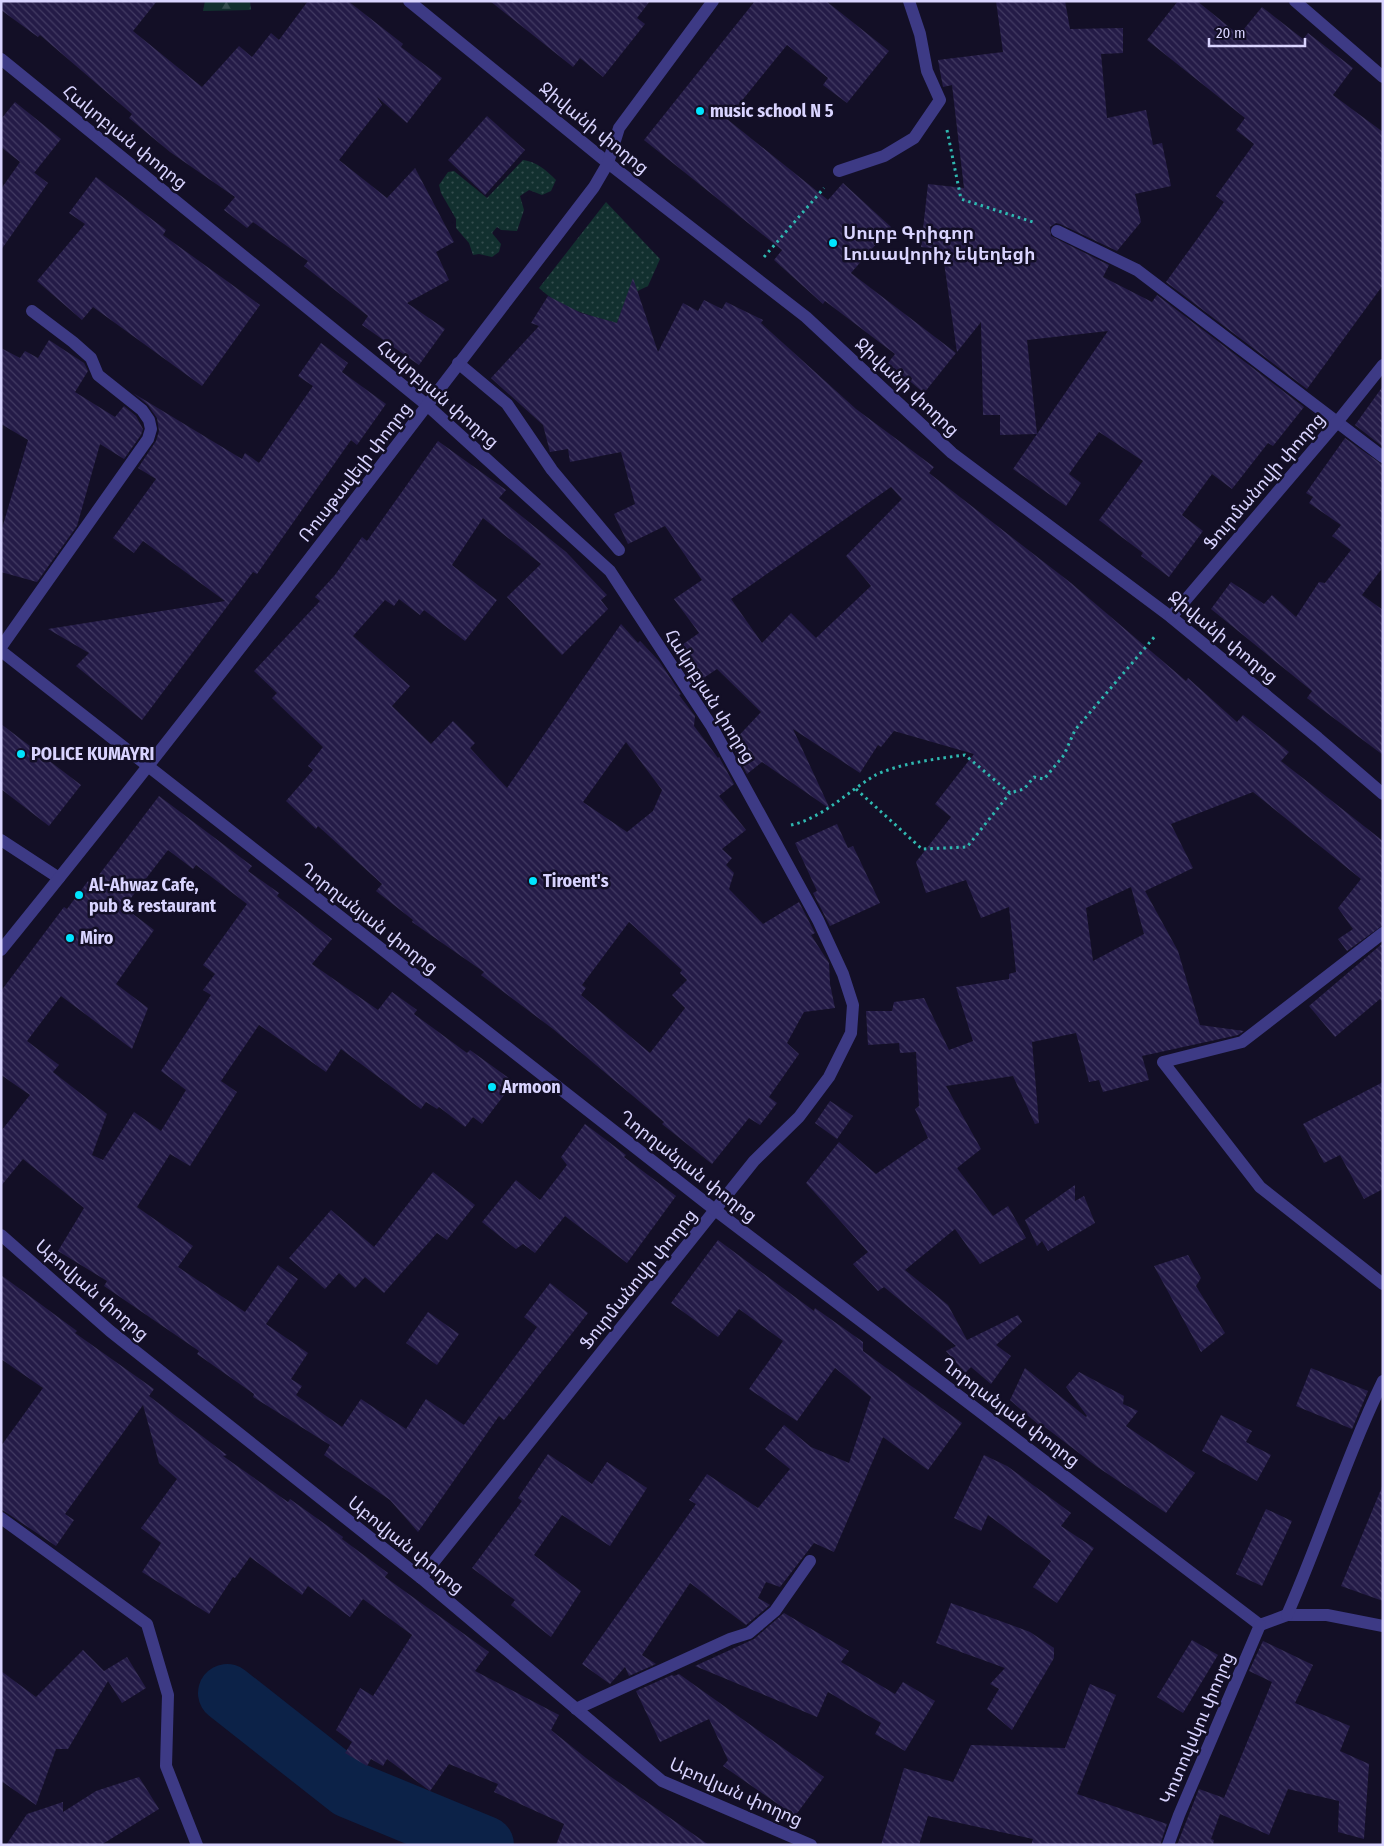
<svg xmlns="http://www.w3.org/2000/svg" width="1384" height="1846" font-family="'Fira Sans Condensed','Noto Sans Armenian',sans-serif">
<defs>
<pattern id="forest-firs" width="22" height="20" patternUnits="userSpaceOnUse" patternTransform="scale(1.25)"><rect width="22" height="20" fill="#12302f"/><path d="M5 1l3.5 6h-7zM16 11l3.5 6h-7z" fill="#344d4e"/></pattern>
<pattern id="park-dots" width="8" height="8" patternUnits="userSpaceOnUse" patternTransform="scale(1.25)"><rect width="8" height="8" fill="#12302f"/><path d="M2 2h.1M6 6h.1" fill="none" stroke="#344d4e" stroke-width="1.8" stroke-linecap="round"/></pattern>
<pattern id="building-back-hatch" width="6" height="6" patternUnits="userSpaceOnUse" patternTransform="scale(1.25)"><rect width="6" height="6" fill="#241b47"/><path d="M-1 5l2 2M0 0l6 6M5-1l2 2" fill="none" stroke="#433b63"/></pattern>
</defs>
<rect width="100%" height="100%" fill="#130f26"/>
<polygon fill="url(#forest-firs)" points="205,1 250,1 251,10 203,11"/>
<g fill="url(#park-dots)">
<path d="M523 160C537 162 546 170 556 180L551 191 542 195 529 190 520 196 524 210 517 231 501 230 497 227 492 233 501 244 499 252 492 257 479 254 473 255 469 243 456 228V219L441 193 439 185 448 172 454 171 487 198Z"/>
<path d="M606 202 660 259 648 286 627 296 617 323C590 316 560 308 539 288Z"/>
</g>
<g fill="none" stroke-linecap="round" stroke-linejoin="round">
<polyline stroke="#0c2248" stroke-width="58" points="227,1693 349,1789 485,1845"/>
</g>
<g fill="url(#building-back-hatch)" fill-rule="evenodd">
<polygon points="1,1 157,1 133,31 202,87 239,46 252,57 271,33 279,40 308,1 348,1 403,44 401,47 442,78 407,123 377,97 382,105 339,160 387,198 415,168 454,242 436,252 449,280 407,303 445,329 419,365 362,325 368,316 304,266 308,261 253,222 247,228 224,210 235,197 170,152 129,118 132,114 40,35 38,37 1,10"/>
<polygon points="490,1 650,1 637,18 645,24 603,77 580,58 573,67"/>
<polygon points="755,1 826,1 889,51 847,103 823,85 828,78 787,45 727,119 828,200 843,183 891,227 851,273 956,353 924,393 888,363 895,354 825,301 823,304 774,260 782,250 644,140"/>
<path d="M996 1H1065L1070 29 1123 28V53L1101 54 1107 118 1146 110 1153 145 1162 143 1171 186 1135 194 1141 222 1117 251 1060 224 1056 223 1050 227 1051 236 1109 265 1103 277 1152 302 1157 295 1304 407 1273 446 1268 443 1232 489 1212 474 1182 515 1203 531 1169 577 1141 556 1143 553 1099 520 1143 461 1099 432 1069 474 1081 483 1066 506 1013 469 1037 434 1000 435V415H983L981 322 957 352 942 249 921 247 928 184 964 188 952 85 943 87 938 60 1003 52ZM1108 331 1050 415 1037 434 1027 340Z"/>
<polygon points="1178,1 1197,1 1239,35 1262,7 1303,39 1308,33 1353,68 1333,95 1383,132 1383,285 1307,389 1166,282 1224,202 1216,196 1254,144 1236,130 1245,118 1147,40"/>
<polygon points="15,102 61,139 34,173 1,147 1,119"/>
<polygon points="487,116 525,150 485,195 448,160"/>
<polygon points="20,162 48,183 1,250 1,189"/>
<polygon points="96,177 166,230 163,235 260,305 202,386 93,307 82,320 37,281 85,224 69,213"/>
<path d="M633 278 658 352 683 303 698 311 704 300 722 309 726 302 763 320 761 323 856 409 934 467 929 473 1071 583 1186 681 1188 678 1237 722 1243 715 1289 752 1281 761 1383 841V925L1347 951 1338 939 1353 929 1338 908 1361 879 1253 792 1171 824 1193 868 1145 891 1178 951 1200 1025 1244 1031 1238 1035 1142 1056 1149 1080 1103 1092 1099 1080 1089 1082 1076 1033 1032 1042 1039 1123 1035 1124 1013 1076 946 1086 981 1149 957 1168 993 1216 1008 1206 1026 1238 980 1264 955 1229 905 1270 948 1305 967 1340 1018 1315 1022 1322 996 1345 1011 1356 991 1384 971 1367 965 1373 946 1351 956 1346 884 1287 878 1291 853 1264 868 1252 806 1183 839 1142 876 1174 928 1138 915 1109 919 1106 916 1052 900 1053 899 1043 868 1045 866 1011H892L894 1002 924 998 949 1050 973 1041 956 987 1009 979V974L1016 972 1009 907 981 918 966 880 926 893 916 862 951 817 935 804 974 754 894 731 881 747 878 745 860 773 793 729 830 809 762 762 747 774 731 744 761 712 717 669 696 683 679 647 699 633 674 599 702 580 665 526 628 544 614 514 635 504 621 452 570 462 568 449 550 452 543 425 491 378 539 326 531 323 548 296 581 313 617 323ZM891 487 902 499 846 556 871 586 816 638 791 613 762 643 731 599ZM1131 887 1144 934 1093 961 1086 908Z"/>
<polygon points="49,340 84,363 88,371 75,392 115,417 124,406 136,416 143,429 141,435 124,459 100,444 77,526 37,582 1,572 1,532 28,440 1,424 1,348 20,358 25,351 38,358"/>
<polygon points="321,343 348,363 342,372 386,404 357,445 351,440 257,574 253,572 142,720 76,666 89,653 48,629 225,601 143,541 134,553 113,538 156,479 138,468 156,441 159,431 157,418 148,405 133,393 242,459 245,453 259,463 313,386 298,376"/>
<polygon points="1383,386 1383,447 1355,425"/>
<polygon points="1345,438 1383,465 1383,567 1362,595 1383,610 1383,755 1307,698 1312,691 1211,609 1231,582 1264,604 1272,595 1296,617 1319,582 1325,583 1351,550 1332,536 1341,525 1309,503 1313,497 1306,493"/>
<path d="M438 441 506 490 499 498 566 552 607 595 601 600 608 609 562 655 507 597 541 564 483 518 452 565 497 600 465 641 424 610 420 615 399 599 394 606 385 600 353 636 410 686 392 706 431 744 453 721 475 743 470 748 507 788 621 624 638 643 640 641 659 661 681 694 679 695 695 716 694 726 718 758 719 757 734 784 719 796 746 830 722 849 732 858 726 865 734 873 729 889 763 924 799 902 815 933 811 935 829 963 830 984 835 1008 804 1012 787 1043 799 1054 769 1097 777 1103 760 1125 749 1118 712 1164 662 1124 664 1122 553 1029 481 975 484 972 412 922 413 920 376 891 382 884 318 826 316 829 286 801 313 770 308 766 323 747 272 698 277 693 254 671 320 601 315 597 335 575 362 537 367 541ZM626 742 662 790 653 811 627 832 583 802ZM629 922 682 970 680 973 687 980 672 995 685 1008 650 1053 581 995 586 988 582 985Z"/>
<polygon points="1,724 81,785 49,826 1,789"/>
<path d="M159 796 252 866 248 871 279 893 277 896 332 939 312 964 378 1010 392 992 417 1010 414 1014 467 1053 470 1050 514 1082 482 1124 473 1117 465 1127 439 1107 437 1109 426 1102 421 1109 341 1049 326 1072 259 1025 221 1081 237 1092 190 1166 170 1154 137 1207 193 1246 178 1267 245 1312 278 1265 298 1279 266 1324 308 1353 291 1379 302 1386 296 1395 342 1427 361 1399 406 1429 426 1399 464 1425 537 1327 524 1317 550 1283 588 1313 504 1420 499 1416 418 1532 390 1500 324 1455 330 1445 253 1397 254 1394 197 1354 199 1351 104 1286 107 1281 58 1251 84 1208 23 1159 1 1186V1131L30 1095 1 1075V991L64 907 67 909 88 881 92 884ZM168 850 193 869 196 865 247 904 203 965 215 974 203 990 211 995 161 1071 186 1090 161 1131 134 1112 103 1160 92 1155 107 1114 53 1072 59 1065 27 1041 61 996 132 1049 148 1008 116 984 154 930 124 907Z"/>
<polygon points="837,824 848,848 853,846 880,903 830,926 813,893 817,891 795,843"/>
<polygon points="1383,943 1383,1002 1380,999 1335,1037 1309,1006"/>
<polygon points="1383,1082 1383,1189 1364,1199 1340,1155 1324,1163 1303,1124"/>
<polygon points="830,1101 853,1116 837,1139 815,1123"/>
<polygon points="585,1124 626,1155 624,1157 676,1196 627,1263 565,1216 535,1253 523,1244 516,1249 482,1222 516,1180 540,1200 567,1165 561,1157"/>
<polygon points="433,1172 475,1205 447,1240 437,1233 384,1293 365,1277 355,1288 339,1273 325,1289 289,1258 331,1210 374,1247"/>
<polygon points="1075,1185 1075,1201 1084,1196 1095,1223 1048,1251 1042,1241 1037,1246 1025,1220"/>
<polygon points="718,1240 814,1311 815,1308 863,1342 863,1351 962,1423 928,1470 883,1437 834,1552 814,1543 780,1587 766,1582 758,1598 770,1605 746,1625 690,1583 642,1655 656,1664 629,1676 625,1667 610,1684 582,1664 696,1504 689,1500 707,1474 758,1508 790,1469 765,1449 784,1425 811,1447 849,1463 871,1397 835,1368 797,1421 749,1389 783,1341 739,1309 718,1337 671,1303"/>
<polygon points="1188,1255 1201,1278 1196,1286 1225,1333 1201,1352 1154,1266"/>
<polygon points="1,1275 77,1331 75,1333 154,1389 149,1396 227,1455 223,1456 288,1502 290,1499 343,1537 342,1539 388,1573 385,1577 489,1652 475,1671 559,1715 551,1730 601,1770 709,1845 556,1845 564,1824 494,1792 498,1784 449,1764 430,1791 387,1759 383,1766 371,1759 367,1766 345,1753 352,1742 336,1730 360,1688 373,1696 412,1635 363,1599 350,1617 308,1586 302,1595 250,1557 235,1578 233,1577 209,1614 142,1572 161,1543 141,1528 177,1479 159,1463 143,1405 65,1514 74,1520 56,1546 1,1509 1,1446 43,1388 1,1359"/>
<polygon points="428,1312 459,1334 437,1365 406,1343"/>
<polygon points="1025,1368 1086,1417 1087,1416 1066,1387 1079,1372 1124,1396 1123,1404 1138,1411 1126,1426 1195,1473 1166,1513 1096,1466 1041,1424 1039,1425 1010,1400"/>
<polygon points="1311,1368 1368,1391 1352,1429 1296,1406"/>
<polygon points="1221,1415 1252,1431 1246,1442 1271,1455 1257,1481 1202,1451"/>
<polygon points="548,1454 592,1484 607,1462 647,1488 610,1546 562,1515 534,1555 581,1591 551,1637 511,1605 515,1600 472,1568 522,1501 518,1498"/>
<polygon points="984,1455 1007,1466 1071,1513 1061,1526 1094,1548 1057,1603 1033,1587 1051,1561 988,1515 981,1531 954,1518"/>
<polygon points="1382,1487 1383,1487 1383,1601 1341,1586"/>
<polygon points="1266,1509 1292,1521 1262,1586 1236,1574"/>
<polygon points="951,1603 1030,1632 1054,1648 1054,1658 1012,1730 987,1709 999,1689 990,1684 1005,1668 936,1643"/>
<polygon points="784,1613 849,1651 841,1662 895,1694 903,1682 935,1701 905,1751 875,1734 881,1723 828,1692 817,1717 695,1666 754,1639"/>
<polygon points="1192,1640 1218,1655 1183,1713 1157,1697"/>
<polygon points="1263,1641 1313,1665 1295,1703 1350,1726 1340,1751 1369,1764 1364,1839 1338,1832 1339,1801 1288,1789 1269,1835 1220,1814 1211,1839 1214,1840 1213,1845 1177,1845 1199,1789 1224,1798 1272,1682 1249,1671"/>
<polygon points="83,1650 104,1671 127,1657 146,1688 122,1703 108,1681 68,1749 56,1749 36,1805 1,1781 1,1671 36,1697"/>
<polygon points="679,1674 824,1777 795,1816 723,1766 728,1760 709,1719 660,1742 636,1691 672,1675 674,1676"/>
<polygon points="1090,1684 1116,1695 1077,1794 1167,1824 1160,1845 1031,1845 1033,1839 928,1816 919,1845 881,1845 904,1768 953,1782 971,1745 1065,1748"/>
<polygon points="139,1777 159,1809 101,1845 6,1845 27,1814 63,1802 63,1812 96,1791"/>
</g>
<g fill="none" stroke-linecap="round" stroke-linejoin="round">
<g stroke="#2fb8b0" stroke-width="3" stroke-dasharray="2.5 4" stroke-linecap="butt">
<polyline points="947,130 961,199 1036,223"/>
<polyline points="764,257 824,188"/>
<polyline points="856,789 922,849 967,847 1010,793"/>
<path d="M791 825C823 818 847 792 874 776 895 764 941 758 965 755L1010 793 1024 789 1034 777 1044 779 1064 755 1075 730 1156 635"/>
</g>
<polyline stroke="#3d3a85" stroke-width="12" points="1,840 59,878"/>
<g stroke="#3d3a85" stroke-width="12">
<polyline points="409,1 608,163 806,317 952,453 1171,617 1318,738 1383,794"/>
<polyline points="1295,1 1383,77"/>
<polyline points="1,59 428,406 610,571 712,727 818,920 843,974 853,1005 851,1033 829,1077 799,1117 754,1161 421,1578"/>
<polyline points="839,171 884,156 914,138 940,100 927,71 920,34 909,1"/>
<polyline points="1057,231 1137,270 1383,457"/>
<polyline points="458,363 507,404 552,470 619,550"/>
<polyline points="1171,617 1338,421 1383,365"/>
<polyline points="1,647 148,439 151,429 149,420 142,410 98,375 91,358 73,342 32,311"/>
<polyline points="1,651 715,1210 1260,1625 1287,1615 1327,1615 1383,1626"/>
<polyline points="1383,933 1242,1042 1163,1062 1260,1187 1383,1284"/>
<path d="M1 950C204 700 398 443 594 187L608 163 619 128 713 1"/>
<polyline points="1,1235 110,1331 421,1578 662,1781 811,1845"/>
<polyline points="1,1518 147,1624 168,1695 166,1766 197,1845"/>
<path d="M1287 1615C1321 1538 1346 1457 1383 1381"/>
<polyline points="576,1709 730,1639 749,1633 775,1611 810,1561"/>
<polyline points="1168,1845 1179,1815 1260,1625"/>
</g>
</g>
<g fill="#00e5ff" stroke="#130f26" stroke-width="2">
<circle cx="700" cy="111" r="5"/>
<circle cx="833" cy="243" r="5"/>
<circle cx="21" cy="754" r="5"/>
<circle cx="533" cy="881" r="5"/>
<circle cx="79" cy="895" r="5"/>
<circle cx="70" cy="938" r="5"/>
<circle cx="492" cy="1087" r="5"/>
</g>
<g text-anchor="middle" stroke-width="5" stroke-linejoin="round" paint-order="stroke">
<g font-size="18" font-weight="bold" fill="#d9d4ff" stroke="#130f26" text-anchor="start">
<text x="710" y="117">music school N 5</text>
<text x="843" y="239">Սուրբ Գրիգոր<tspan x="843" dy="21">Լուսավորիչ եկեղեցի</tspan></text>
<text x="31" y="760">POLICE KUMAYRI</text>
<text x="543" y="887">Tiroent's</text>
<text x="89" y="891">Al-Ahwaz Cafe,<tspan x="89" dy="21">pub &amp; restaurant</tspan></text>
<text x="80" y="944">Miro</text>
<text x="502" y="1093">Armoon</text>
</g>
<g font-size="18" fill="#d9d4ff" stroke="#130f26">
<text transform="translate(594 128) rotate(39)" y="6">Ջիվանի փողոց</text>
<text transform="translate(125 137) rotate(39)" y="6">Հակոբյան փողոց</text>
<text transform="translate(907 387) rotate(43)" y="6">Ջիվանի փողոց</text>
<text transform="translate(438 394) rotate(41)" y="6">Հակոբյան փողոց</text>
<text transform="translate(355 472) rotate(-52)" y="6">Ռուսթավելի փողոց</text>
<text transform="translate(1264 481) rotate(-49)" y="6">Ֆուրմանովի փողոց</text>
<text transform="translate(1223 637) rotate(39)" y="6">Ջիվանի փողոց</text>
<text transform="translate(710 696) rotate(58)" y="6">Հակոբյան փողոց</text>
<text transform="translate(369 918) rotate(38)" y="6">Ղորղանյան փողոց</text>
<text transform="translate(688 1166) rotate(38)" y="6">Ղորղանյան փողոց</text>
<text transform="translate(638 1279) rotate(-51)" y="6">Ֆուրմանովի փողոց</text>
<text transform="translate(92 1290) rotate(41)" y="6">Աբովյան փողոց</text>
<text transform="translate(1010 1412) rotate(37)" y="6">Ղորղանյան փողոց</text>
<text transform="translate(406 1545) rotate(39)" y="6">Աբովյան փողոց</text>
<text transform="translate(1197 1728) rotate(-67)" y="6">Կոտովսկու փողոց</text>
<text transform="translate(736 1792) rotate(24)" y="6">Աբովյան փողոց</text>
</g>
</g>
<rect width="1384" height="1846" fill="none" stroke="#d9d4ff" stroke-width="5"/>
<path d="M1209 38v8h96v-8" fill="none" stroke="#d9d4ff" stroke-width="2.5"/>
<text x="1216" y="38" font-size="15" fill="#d9d4ff" stroke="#130f26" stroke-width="4" paint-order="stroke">20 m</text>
</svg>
